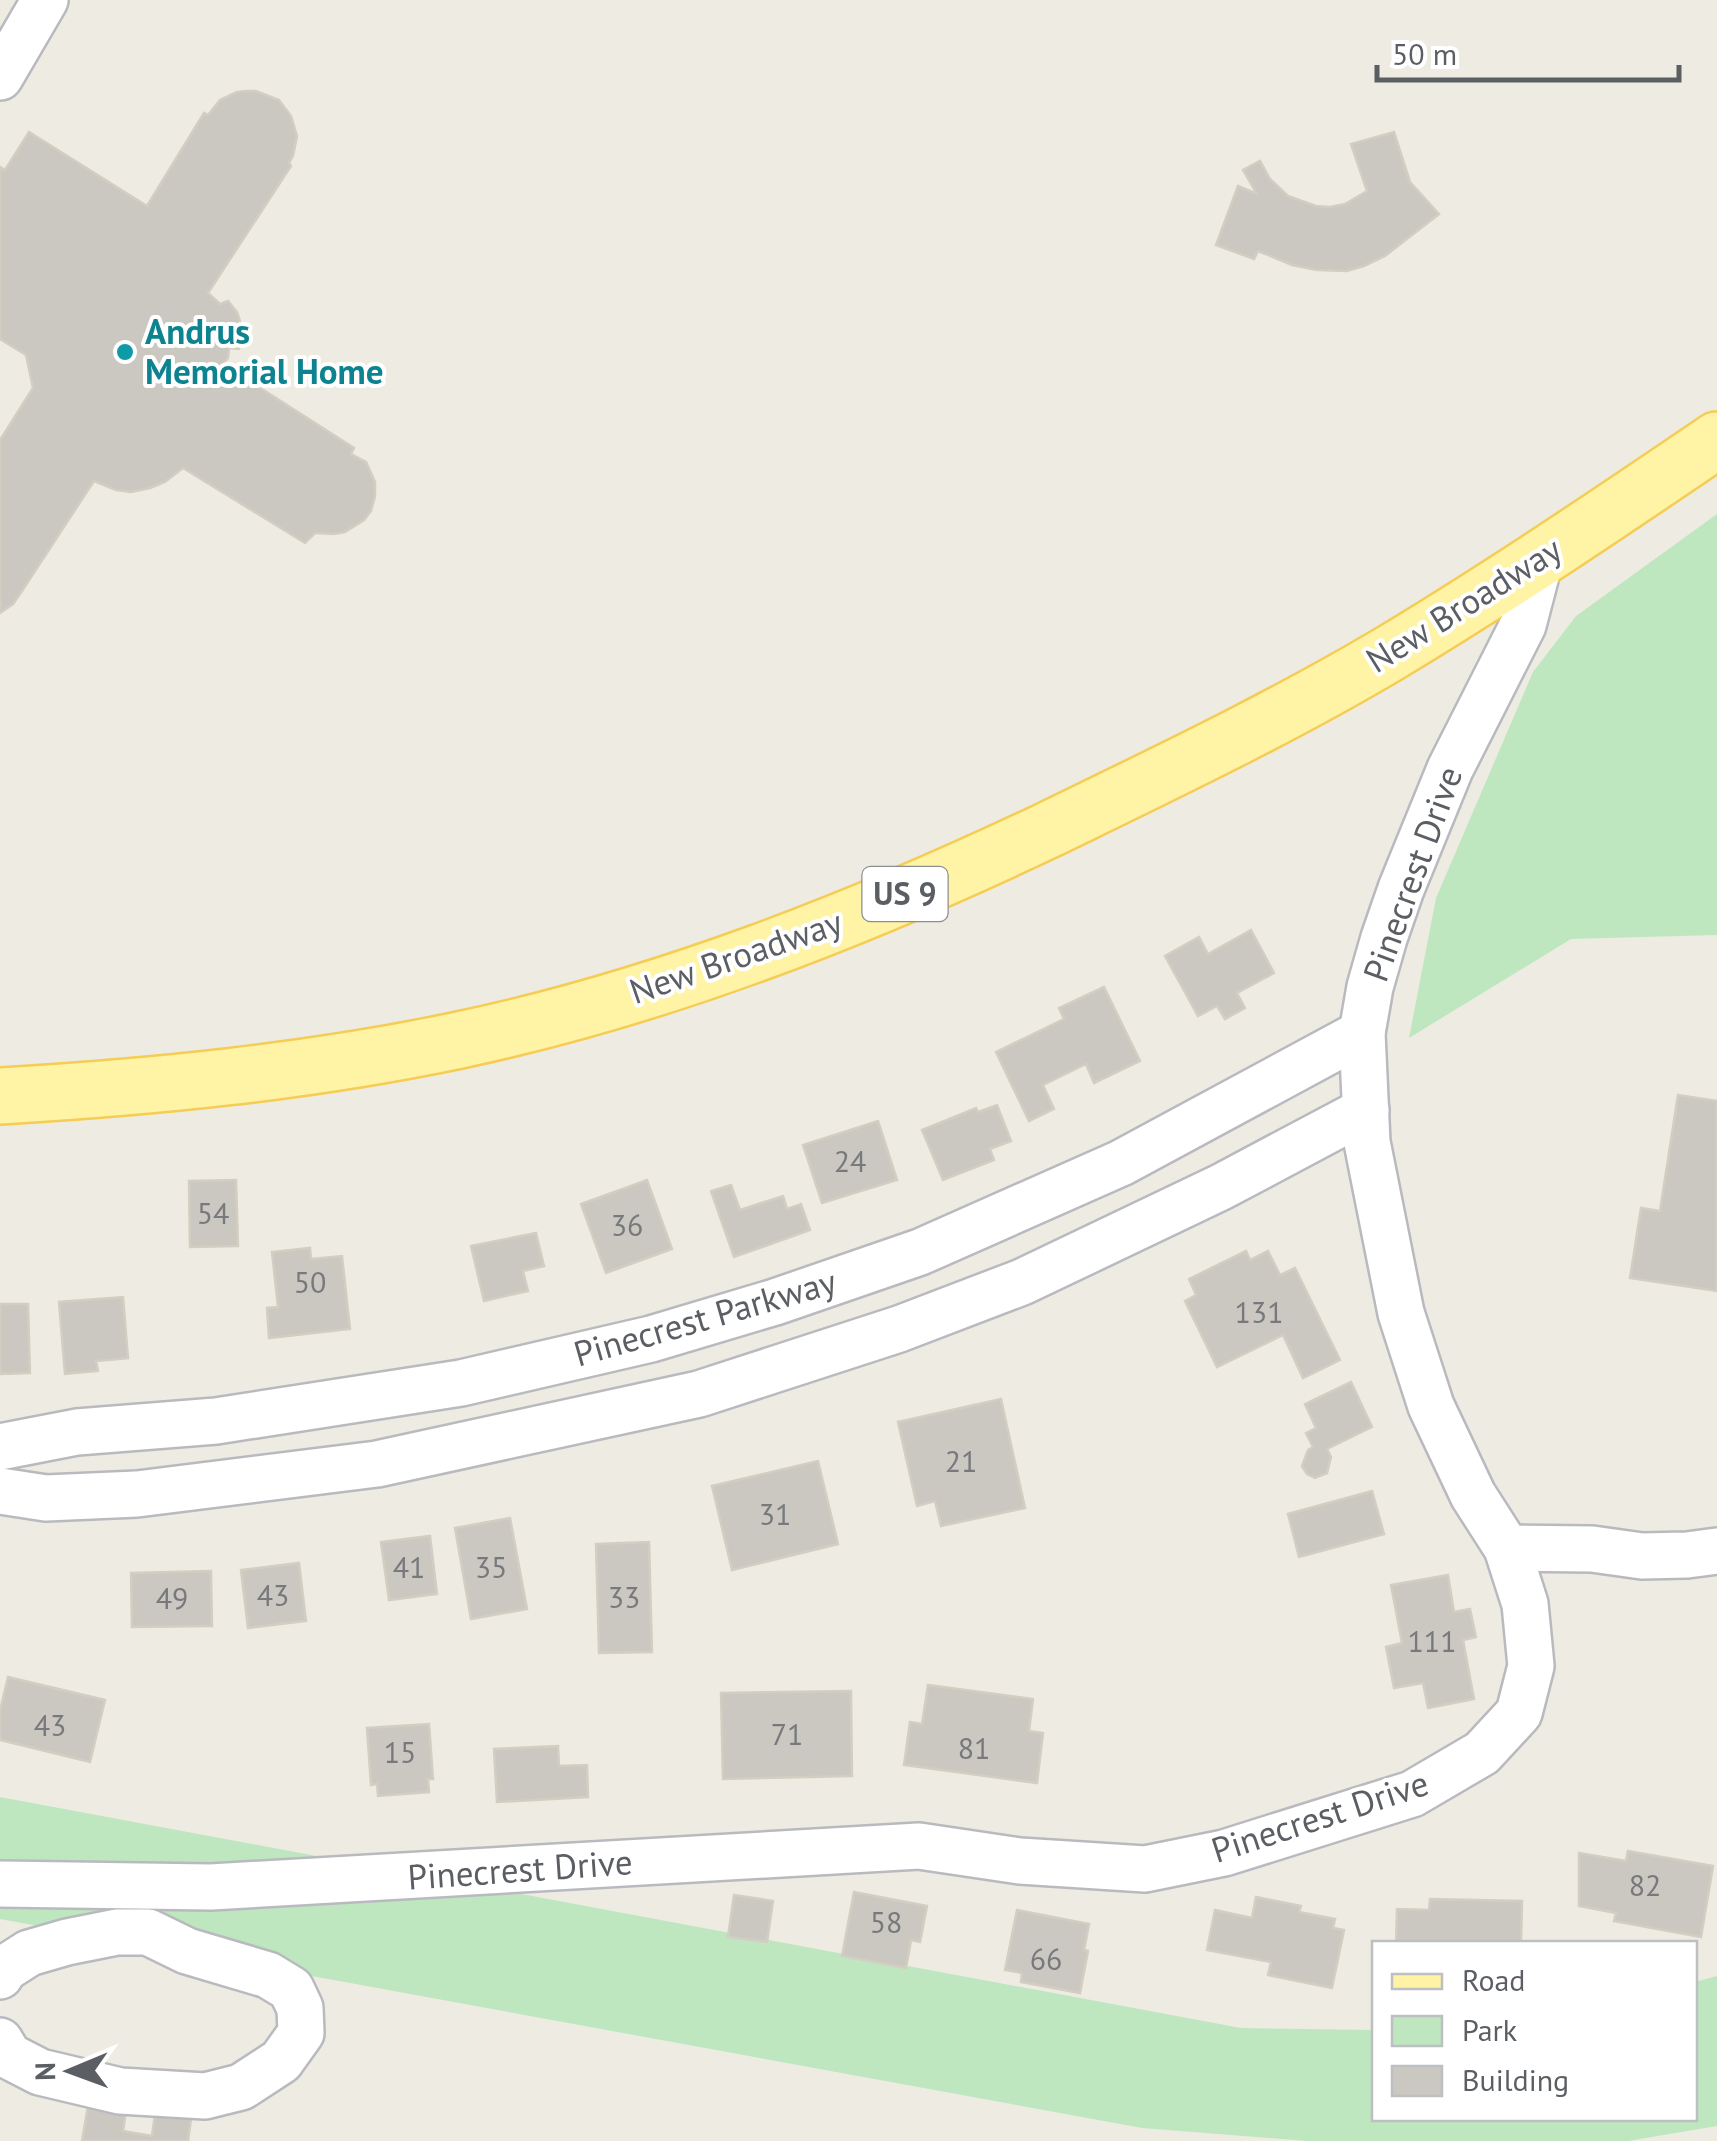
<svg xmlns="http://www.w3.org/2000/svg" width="1717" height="2141" font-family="'PT Sans',sans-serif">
<rect width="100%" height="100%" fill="#eeece2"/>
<g fill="#bee7bf">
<polygon points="1717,514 1717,935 1571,939 1409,1038 1436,898 1533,672 1576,616"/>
<polygon points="0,1797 1241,2028 1374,2030 1374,2118 1694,2118 1695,1982 1717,1976 1717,2126 1628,2141 1307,2141 1142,2128 0,1919"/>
</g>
<g fill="#cbc8c2" stroke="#d3cec1" stroke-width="2.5">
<polygon points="246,91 256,91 279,100 291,116 297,136 293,156 289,163 291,166 208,293 220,304 228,301 237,312 240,321 241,341 239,349 229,348 228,358 223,364 354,448 351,454 366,462 375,482 375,496 371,511 364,520 345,532 334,534 315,533 305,543 183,468 165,482 150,488 131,492 116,490 94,481 20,594 13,604 0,613 0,440 33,388 26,355 0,339 0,167 5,170 29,132 147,206 204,113 208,115 220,100 237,92"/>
<polygon points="1394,132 1410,182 1439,214 1385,256 1364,266 1347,271 1317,270 1292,265 1258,251 1254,259 1216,245 1238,186 1257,194 1243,170 1260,161 1270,179 1288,196 1316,206 1330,207 1345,204 1367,191 1351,144"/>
<polygon points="1251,930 1274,973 1237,993 1245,1008 1225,1019 1217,1006 1198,1016 1165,956 1199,937 1208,954"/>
<polygon points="1104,987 1140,1061 1094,1083 1086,1064 1043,1085 1054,1109 1029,1121 996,1052 1064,1019 1059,1008"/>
<polygon points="1678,1095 1717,1101 1717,1291 1630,1278 1641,1208 1660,1211"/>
<polygon points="997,1105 1011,1141 990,1149 994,1160 943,1180 922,1130 976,1108 978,1112"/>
<polygon points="878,1121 897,1180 822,1203 803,1145"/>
<polygon points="236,1180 238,1246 190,1247 189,1181"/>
<polygon points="647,1180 672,1249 606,1273 581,1204"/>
<polygon points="731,1185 740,1210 783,1196 787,1209 801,1204 810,1230 734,1257 711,1191"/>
<polygon points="536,1233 544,1266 523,1271 528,1291 484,1301 471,1246"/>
<polygon points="310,1248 311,1259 342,1256 350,1329 269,1338 267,1308 278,1307 272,1252"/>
<polygon points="1246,1251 1250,1260 1268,1251 1280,1275 1295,1268 1340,1360 1303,1378 1283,1335 1217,1367 1185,1301 1196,1295 1189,1279"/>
<polygon points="123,1297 128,1358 96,1361 98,1371 65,1374 59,1302"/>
<polygon points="0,1304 28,1304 30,1373 0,1374"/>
<polygon points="1351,1382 1372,1427 1327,1449 1331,1457 1327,1473 1315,1478 1307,1474 1302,1466 1308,1450 1313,1447 1306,1433 1316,1428 1305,1404"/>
<polygon points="1001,1399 1025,1508 941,1526 935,1501 917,1506 898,1422"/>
<polygon points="818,1461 838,1544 732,1570 712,1486"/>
<polygon points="1372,1491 1384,1534 1299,1557 1288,1514"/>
<polygon points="510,1518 527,1609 471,1619 455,1528"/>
<polygon points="430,1536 437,1594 389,1600 381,1542"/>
<polygon points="649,1542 652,1652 599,1653 596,1544"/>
<polygon points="299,1563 306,1621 248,1628 241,1570"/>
<polygon points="211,1571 212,1626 132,1627 131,1573"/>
<polygon points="1448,1575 1454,1612 1470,1609 1476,1637 1463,1640 1474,1699 1428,1708 1423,1683 1394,1688 1386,1647 1402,1643 1391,1585"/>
<polygon points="8,1677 105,1700 90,1762 0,1740 0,1711"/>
<polygon points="928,1685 1033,1699 1029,1731 1043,1733 1037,1783 904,1765 910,1722 922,1724"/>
<polygon points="851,1691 852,1776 723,1779 721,1693"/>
<polygon points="429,1724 433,1779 428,1779 429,1792 378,1796 377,1784 371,1785 367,1728"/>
<polygon points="558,1746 559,1766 587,1765 588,1797 497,1802 494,1749"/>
<polygon points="1628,1851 1713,1866 1701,1937 1614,1921 1616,1913 1579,1906 1579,1853 1626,1861"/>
<polygon points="854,1892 927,1906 920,1942 911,1940 906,1968 842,1956"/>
<polygon points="734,1895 773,1901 767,1942 728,1937"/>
<polygon points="1256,1897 1301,1906 1299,1912 1335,1919 1333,1928 1344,1930 1332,1988 1268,1975 1271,1962 1207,1950 1215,1910 1252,1918"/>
<polygon points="1430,1899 1522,1901 1521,1944 1396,1944 1397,1909 1429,1910"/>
<polygon points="1017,1910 1089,1924 1084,1950 1088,1951 1080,1993 1021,1982 1022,1973 1005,1970"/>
<polygon points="88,2106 126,2111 123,2131 152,2136 155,2114 191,2119 188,2141 82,2141"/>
</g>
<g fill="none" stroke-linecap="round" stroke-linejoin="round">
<defs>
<g id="minor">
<polyline points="0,77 45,0"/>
<polyline points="0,1447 77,1432 216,1421 461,1383 651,1339 775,1302 920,1252 1121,1163 1362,1033"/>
<polyline points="0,1491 46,1498 137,1494 377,1464 699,1394 899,1329 1022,1282 1221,1187 1366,1110"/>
<polyline points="1507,1548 1592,1549 1642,1556 1687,1555 1717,1551"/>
<polyline points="0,1884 211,1887 919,1846 1020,1861 1145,1869 1224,1853 1412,1794 1482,1753 1519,1713 1531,1666 1525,1604 1507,1548 1473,1495 1431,1406 1401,1313 1367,1142 1362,1033 1370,987 1384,938 1401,889 1450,769 1523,625 1540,560"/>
<polyline points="0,1976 4,1969 29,1953 67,1942 117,1932 148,1932 187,1951 268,1975 291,1989 300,2008 301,2033 281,2061 241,2087 205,2096 120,2091 40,2072 9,2056 0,2041"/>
</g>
<path id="major" d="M0 1096C153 1087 305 1072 455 1041 660 998 858 920 1046 831 1161 775 1277 720 1387 655 1500 587 1608 514 1717 440"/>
</defs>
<use href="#minor" stroke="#b8babf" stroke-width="50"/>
<use href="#major" stroke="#f5cc54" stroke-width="60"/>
<use href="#minor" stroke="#fff" stroke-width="45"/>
<use href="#major" stroke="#fff3a6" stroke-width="55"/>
</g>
<circle fill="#0f9aa8" stroke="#fff" stroke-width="4" cx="125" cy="352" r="10"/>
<g text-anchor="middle" stroke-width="8" stroke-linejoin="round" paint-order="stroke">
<g font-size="30" fill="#77797c">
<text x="850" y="1172">24</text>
<text x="213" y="1224">54</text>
<text x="627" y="1236">36</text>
<text x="310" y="1293">50</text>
<text x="1259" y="1323">131</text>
<text x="961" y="1472">21</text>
<text x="775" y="1525">31</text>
<text x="409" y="1578">41</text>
<text x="491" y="1578">35</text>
<text x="273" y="1606">43</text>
<text x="624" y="1608">33</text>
<text x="172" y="1609">49</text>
<text x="1432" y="1652">111</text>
<text x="50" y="1736">43</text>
<text x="787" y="1745">71</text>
<text x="974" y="1759">81</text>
<text x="400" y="1763">15</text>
<text x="1645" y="1896">82</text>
<text x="886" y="1933">58</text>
<text x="1046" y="1970">66</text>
</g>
<rect fill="#fff" stroke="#8c8f92" stroke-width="2.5" x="862.5" y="867" width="85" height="54" rx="8"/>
<g font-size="32" font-weight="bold" fill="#5b5f64">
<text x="905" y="905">US 9</text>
</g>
<g font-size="35" font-weight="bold" fill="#0d838f" stroke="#fff" text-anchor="start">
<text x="145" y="344">Andrus<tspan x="145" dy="40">Memorial Home</tspan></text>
</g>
<g font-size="35" fill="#5b5f64" stroke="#fff">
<text transform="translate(1464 605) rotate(-32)" y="12">New Broadway</text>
<text transform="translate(1413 874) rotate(-70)" y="12">Pinecrest Drive</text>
<text transform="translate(736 957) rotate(-19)" y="12">New Broadway</text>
<text transform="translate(705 1318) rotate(-16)" y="12">Pinecrest Parkway</text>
<text transform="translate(1320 1817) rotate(-18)" y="12">Pinecrest Drive</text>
<text transform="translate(520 1870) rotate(-4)" y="12">Pinecrest Drive</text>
</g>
</g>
<rect x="1372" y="1941" width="325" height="180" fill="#ffffff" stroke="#bdbfc1" stroke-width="2.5"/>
<rect x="1392" y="1974" width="50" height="15" fill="#fff3a6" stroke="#bdbfc1" stroke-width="2.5"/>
<text x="1462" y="1991" font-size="30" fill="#5b5f64">Road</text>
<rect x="1392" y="2016" width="50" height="30" fill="#bee7bf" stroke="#bdbfc1" stroke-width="2.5"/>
<text x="1462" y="2041" font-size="30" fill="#5b5f64">Park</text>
<rect x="1392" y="2066" width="50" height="30" fill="#cbc8c2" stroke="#bdbfc1" stroke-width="2.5"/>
<text x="1462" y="2091" font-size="30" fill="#5b5f64">Building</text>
<g transform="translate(70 2071) rotate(269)" stroke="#ffffff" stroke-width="8" paint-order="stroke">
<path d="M0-8L18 38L0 25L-18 38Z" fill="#5b5f64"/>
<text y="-15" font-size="28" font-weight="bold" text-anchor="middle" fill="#5b5f64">N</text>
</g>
<path d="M1377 65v15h302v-15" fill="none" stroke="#5b5f64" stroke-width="5"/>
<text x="1392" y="65" font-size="30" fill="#5b5f64" stroke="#ffffff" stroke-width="8" paint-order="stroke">50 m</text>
</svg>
